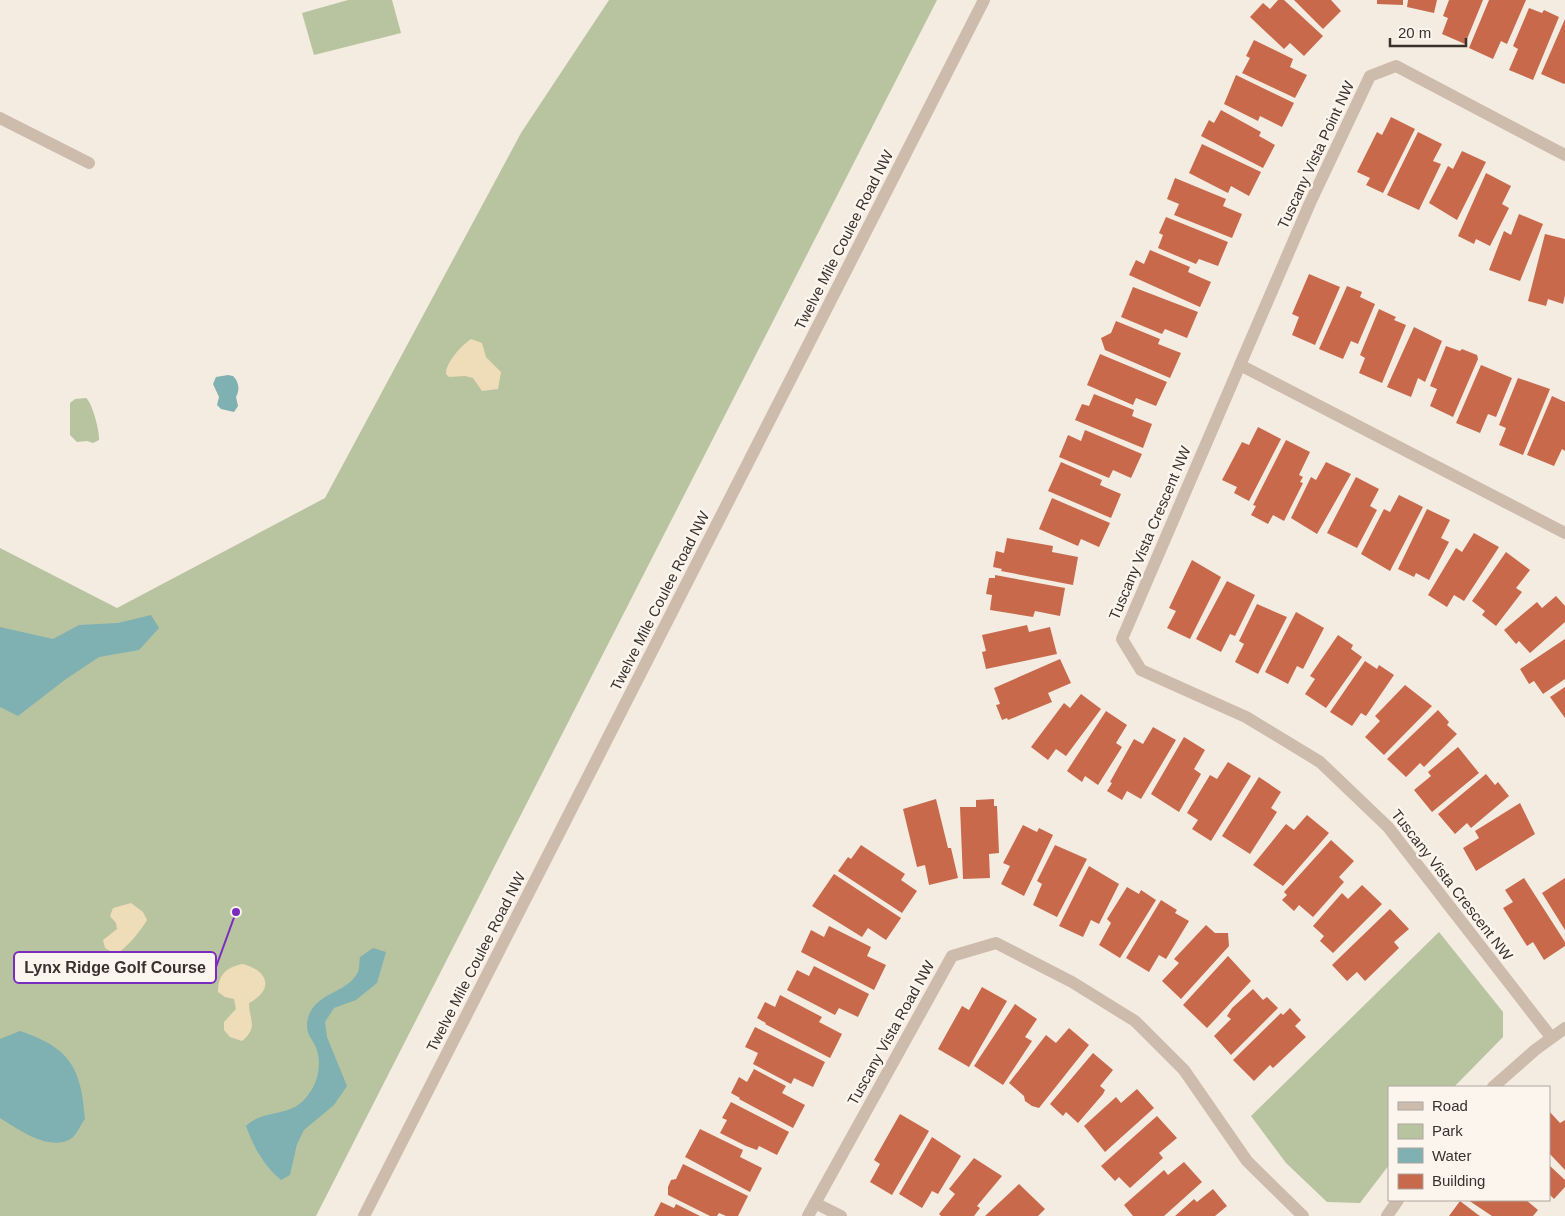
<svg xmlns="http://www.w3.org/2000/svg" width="1565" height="1216" font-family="Arial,sans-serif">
<rect width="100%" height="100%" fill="#f4ebe1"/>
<g fill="#b8c4a0">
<polygon points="348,0 392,0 401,33 314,55 302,13"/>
<polygon points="609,0 937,0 316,1216 0,1216 0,548 117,608 325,498 521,133"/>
<path d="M86 398C92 402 100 432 99 440L93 443 87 441 77 442 70 435V403L75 399Z"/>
<polygon points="1439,932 1503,1012 1503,1037 1454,1087 1389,1087 1389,1165 1360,1203 1327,1202 1286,1163 1251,1116"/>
</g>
<g fill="#efdcb8">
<path d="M471 339 482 343 486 357 501 372 498 389 482 391 473 378 465 376 449 377 446 374C446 362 462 345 471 339Z"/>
<path d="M131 903 143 912 147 920C141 930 126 950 115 954L105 948 103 940 117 929 116 923 110 916 113 908Z"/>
<path d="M243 964C269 971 274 990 249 1003 249 1020 259 1027 242 1041L230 1037 224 1030V1022L236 1009 234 999 225 997 218 992C218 974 227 967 243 964Z"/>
</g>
<g fill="#7fb0b2">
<path d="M228 375 233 376C239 382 240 390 236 397L238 406 234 412 221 409 217 405 219 397 213 384 216 377Z"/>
<polygon points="151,615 159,628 139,650 99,657 66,679 18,716 0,707 0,627 53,639 79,625 118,623"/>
<path d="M373 948 386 952 377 983 356 1000 334 1008 325 1022 327 1037 347 1086 334 1105 304 1130 297 1144 290 1175 281 1180C264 1166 253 1146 246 1126 261 1110 288 1117 304 1100 317 1086 322 1068 317 1050 313 1038 304 1035 308 1018 315 992 347 994 358 972 360 968 359 961 360 957Z"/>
<path d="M20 1031C70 1048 81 1067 85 1119 81 1124 77 1134 72 1138 50 1153 18 1129 0 1118V1039Z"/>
</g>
<g fill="#c8694b">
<polygon points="1278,0 1284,0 1323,36 1304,56 1290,43 1284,49 1250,17 1263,3 1270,9"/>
<polygon points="1294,0 1331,0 1341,11 1323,29"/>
<polygon points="1377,0 1403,0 1403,5 1377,4"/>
<polygon points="1408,0 1437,0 1434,13 1407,7"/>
<polygon points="1449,0 1483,0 1465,44 1442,34 1448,18 1443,16"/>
<polygon points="1489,0 1526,0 1507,44 1501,41 1493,59 1469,48"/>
<polygon points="1529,8 1542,13 1544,10 1559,17 1533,80 1509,70 1518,49 1513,46"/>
<polygon points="1565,19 1565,83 1564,84 1541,74"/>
<polygon points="1254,40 1293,59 1290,67 1307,75 1295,98 1242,73 1250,58 1246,56"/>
<polygon points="1236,75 1294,103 1282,127 1260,116 1258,121 1224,104"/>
<polygon points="1221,110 1261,132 1259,136 1275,145 1263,168 1201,136 1209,120 1214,123"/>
<polygon points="1391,117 1415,129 1383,193 1366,185 1370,178 1357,172 1377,132 1382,135"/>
<polygon points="1418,132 1442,144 1433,161 1441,164 1419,210 1387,195"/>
<polygon points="1202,144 1261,172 1249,196 1231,186 1228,193 1189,173"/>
<polygon points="1462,151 1486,162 1457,220 1429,203 1448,166 1453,169"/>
<polygon points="1486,173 1511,186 1502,204 1509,208 1490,246 1476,239 1474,244 1458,236"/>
<polygon points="1175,178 1226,199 1223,206 1242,214 1232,238 1174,215 1179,204 1167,199"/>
<polygon points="1519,214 1543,224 1520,281 1489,270 1504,231 1511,235"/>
<polygon points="1166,217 1228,242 1218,266 1199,259 1196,264 1158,248 1163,235 1159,233"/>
<polygon points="1545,234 1565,239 1565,295 1563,304 1548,299 1546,306 1528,301"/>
<polygon points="1150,250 1190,267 1188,272 1211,282 1200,307 1129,275 1136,260 1144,264"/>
<polygon points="1309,274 1340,287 1315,345 1292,335 1299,317 1292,314"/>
<polygon points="1347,286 1362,292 1360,297 1375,304 1358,344 1351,341 1343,359 1319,349"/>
<polygon points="1133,287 1198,312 1187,338 1165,329 1162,334 1121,317"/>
<polygon points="1379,309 1396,317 1394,320 1406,325 1382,383 1359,373 1365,358 1360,355"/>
<polygon points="1116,321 1160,339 1158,344 1181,353 1170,378 1105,350 1101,338 1111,333"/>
<polygon points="1414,327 1442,341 1425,382 1418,378 1411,397 1387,387"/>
<polygon points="1446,346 1460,351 1462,349 1477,355 1478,359 1453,417 1430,406 1437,389 1430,386"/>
<polygon points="1100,354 1167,382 1156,406 1136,398 1133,405 1087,385"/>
<polygon points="1481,365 1512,378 1496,417 1488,414 1480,433 1456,423"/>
<polygon points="1518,378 1550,389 1523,455 1499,445 1506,428 1499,425"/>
<polygon points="1094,394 1134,410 1132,416 1152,424 1143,448 1075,420 1082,404 1089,406"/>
<polygon points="1552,396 1565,402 1565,451 1562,449 1554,466 1527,455"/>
<polygon points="1258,427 1281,439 1249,501 1234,493 1237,487 1222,480 1242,442 1249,445"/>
<polygon points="1085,430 1142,454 1131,478 1113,470 1109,478 1059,457 1068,435 1081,441"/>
<polygon points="1286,440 1310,452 1299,475 1303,477 1300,482 1303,483 1284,521 1273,515 1268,524 1251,515 1256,506 1253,505"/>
<polygon points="1061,462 1102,480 1100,485 1121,494 1111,518 1048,491"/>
<polygon points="1326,462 1351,474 1317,534 1291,518 1311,477 1316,480"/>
<polygon points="1356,477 1379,489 1370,506 1377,510 1357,548 1327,533"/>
<polygon points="1399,495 1423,507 1390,571 1361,554 1384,509 1390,512"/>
<polygon points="1052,498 1110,523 1099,547 1081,539 1078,546 1039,529"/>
<polygon points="1427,509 1450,520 1441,538 1449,542 1429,580 1416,573 1414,577 1398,569"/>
<polygon points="1474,533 1499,547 1464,601 1454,595 1447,607 1428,595 1456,548 1462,552"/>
<polygon points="1007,538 1053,546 1052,552 1078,557 1073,585 1001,571 1002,569 993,567 996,551 1004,553"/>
<polygon points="1506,552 1530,570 1516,588 1522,592 1496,626 1482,615 1485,611 1472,601"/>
<polygon points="1192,560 1221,577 1190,639 1167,628 1176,611 1169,608"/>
<polygon points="995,575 1065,588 1060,616 1035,611 1033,617 990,610 992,595 986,594 989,578 995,578"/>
<polygon points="1227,581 1255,595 1235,636 1230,634 1221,652 1196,639"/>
<polygon points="1556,596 1565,606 1565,622 1530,653 1519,641 1516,644 1504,630 1537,602 1542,608"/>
<polygon points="1257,604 1287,617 1258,674 1235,662 1244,644 1239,641"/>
<polygon points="1296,612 1324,628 1303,669 1297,666 1288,684 1265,672"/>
<polygon points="1027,625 1029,632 1050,627 1057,654 986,669 982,652 986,651 982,635"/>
<polygon points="1338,635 1353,645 1351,649 1362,657 1326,708 1305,694 1315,679 1310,676"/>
<polygon points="1565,639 1565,679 1543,694 1534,681 1529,684 1520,669"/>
<polygon points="1060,659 1071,683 1048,693 1052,702 1008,720 1007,718 1002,720 996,705 1000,704 994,688"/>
<polygon points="1365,661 1377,669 1379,665 1394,675 1366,716 1361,713 1352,726 1330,712"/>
<polygon points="1405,685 1432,706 1384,755 1365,737 1380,721 1375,716 1378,713"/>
<polygon points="1565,687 1565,718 1550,697"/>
<polygon points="1081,694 1101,709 1066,756 1056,749 1048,760 1031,747 1064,703 1070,708"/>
<polygon points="1438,710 1449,722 1447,725 1457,734 1424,767 1420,763 1406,777 1387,759"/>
<polygon points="1106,711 1127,725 1116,743 1122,747 1098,785 1085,776 1082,782 1067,771"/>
<polygon points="1153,727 1176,740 1141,799 1127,791 1122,800 1107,791 1112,783 1110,782 1134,739 1143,744"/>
<polygon points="1184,737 1205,750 1194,769 1201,774 1179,812 1151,794"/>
<polygon points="1458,747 1479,773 1432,812 1414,790 1431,776 1428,772"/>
<polygon points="1228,762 1251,776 1211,841 1192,829 1198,820 1187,813 1210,775 1217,779"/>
<polygon points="1486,774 1495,785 1498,782 1509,796 1471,828 1467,823 1455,834 1438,814"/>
<polygon points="1259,777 1281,792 1271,808 1277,812 1250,854 1222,836"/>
<polygon points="936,799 948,848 951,848 958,878 929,885 925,865 917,867 903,809"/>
<polygon points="994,799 994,806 997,806 999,853 989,854 990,878 963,879 960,807 976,807 976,800"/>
<polygon points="1520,803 1535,834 1476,871 1463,848 1479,838 1475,831"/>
<polygon points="1307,815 1329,833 1283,886 1253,865 1286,824 1294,830"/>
<polygon points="1023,825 1037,832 1039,828 1053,835 1024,896 1001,884 1010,866 1003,863"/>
<polygon points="1331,840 1354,861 1339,877 1344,882 1313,917 1299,905 1294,911 1282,900 1287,895 1284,892"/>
<polygon points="861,845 905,874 901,880 917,891 902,913 838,871 848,857 851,859"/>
<polygon points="1055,845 1087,859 1057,917 1033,905 1042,884 1037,881"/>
<polygon points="1089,866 1119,884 1099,924 1091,920 1083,937 1059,926"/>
<polygon points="834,874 901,918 886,940 868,928 862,937 812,906"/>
<polygon points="1524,878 1565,942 1565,946 1544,960 1533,942 1527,946 1503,908 1513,902 1505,890"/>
<polygon points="1565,878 1565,930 1542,893"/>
<polygon points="1362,885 1382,904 1333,953 1320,941 1324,936 1313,926 1342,893 1348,899"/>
<polygon points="1127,887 1139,894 1141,890 1156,900 1120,958 1099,945 1111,923 1107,919"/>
<polygon points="1161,900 1177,910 1175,913 1189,921 1166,959 1159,955 1149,972 1126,958"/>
<polygon points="1390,909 1409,929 1394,942 1399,948 1365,981 1357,972 1347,981 1332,965"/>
<polygon points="1206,925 1215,933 1228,933 1229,946 1181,999 1162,981 1179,963 1174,959"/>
<polygon points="829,926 871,947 867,956 886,965 874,990 801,952 811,930 824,937"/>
<polygon points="1228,956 1251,981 1207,1028 1183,1005"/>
<polygon points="814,966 869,994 858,1017 839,1008 835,1015 787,990 797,970 809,976"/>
<polygon points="982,987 1007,1001 969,1067 938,1049 962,1006 969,1010"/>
<polygon points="1253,989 1263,1000 1267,997 1278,1008 1231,1055 1214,1036 1231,1019 1227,1016 1232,1008"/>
<polygon points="780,995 822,1017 819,1022 842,1034 830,1058 765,1024 766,1023 757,1018 765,1002 775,1007"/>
<polygon points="1015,1004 1037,1019 1025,1037 1032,1041 1003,1085 974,1066"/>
<polygon points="1290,1008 1301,1020 1295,1026 1306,1037 1273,1068 1270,1065 1254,1081 1233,1060 1281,1013 1283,1015"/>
<polygon points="755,1027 825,1062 813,1087 794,1078 791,1084 753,1064 758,1053 745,1047"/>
<polygon points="1069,1028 1089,1045 1039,1108 1032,1106 1025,1101 1024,1096 1009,1083 1046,1035 1056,1043"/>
<polygon points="1093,1053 1113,1070 1100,1086 1105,1090 1103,1094 1078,1123 1066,1112 1063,1116 1050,1104"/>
<polygon points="754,1069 786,1086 782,1093 805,1105 793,1128 739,1099 740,1098 731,1093 739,1077 747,1082"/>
<polygon points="1137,1089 1154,1108 1105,1152 1084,1126 1116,1097 1121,1103"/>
<polygon points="731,1102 789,1132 777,1155 759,1146 757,1150 746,1146 720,1133 727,1120 722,1118"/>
<polygon points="1549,1111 1560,1123 1565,1120 1565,1170 1549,1153"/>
<polygon points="900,1114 929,1131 892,1195 870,1182 880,1164 874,1160"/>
<polygon points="1157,1116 1177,1138 1159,1153 1163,1158 1130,1188 1119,1177 1115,1181 1101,1166"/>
<polygon points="700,1129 743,1150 740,1157 762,1168 750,1192 685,1157"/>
<polygon points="932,1137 961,1156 938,1194 932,1191 922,1208 899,1194"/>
<polygon points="974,1158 1002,1176 977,1206 980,1208 974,1216 941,1216 939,1214 955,1194 949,1189"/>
<polygon points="1184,1162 1202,1182 1164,1216 1133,1216 1124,1205 1164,1170 1168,1175"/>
<polygon points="683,1164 748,1196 738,1216 726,1216 719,1213 717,1216 710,1216 668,1195 668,1187 671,1180 676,1179"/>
<polygon points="1549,1165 1565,1180 1565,1187 1554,1199 1549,1194"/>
<polygon points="1019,1184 1045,1209 1038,1216 985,1216"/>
<polygon points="1213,1189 1227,1206 1215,1216 1175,1216 1194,1199 1197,1202"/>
<polygon points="1468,1200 1526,1200 1538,1210 1533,1216 1492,1216"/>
<polygon points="1460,1201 1477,1214 1480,1216 1449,1216"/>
<polygon points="661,1202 674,1208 676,1204 700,1216 654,1216"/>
</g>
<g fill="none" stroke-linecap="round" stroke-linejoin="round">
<g stroke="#cdbbac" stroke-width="12">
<polyline points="0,118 89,163"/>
<polyline points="1240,365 1310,203 1370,76 1396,66 1565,155"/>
<polyline points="1551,1037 1388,827 1320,762 1246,717 1141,670 1122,639 1240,365 1565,533"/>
<polyline points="1493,1087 1535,1050 1565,1028"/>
<polyline points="815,1203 841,1216"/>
<polyline points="808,1216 952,956 996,943 1072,982 1135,1021 1184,1070 1247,1161 1303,1216"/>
<polyline points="1387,1216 1398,1200"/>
</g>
<polyline stroke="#cdbbac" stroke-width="12" points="364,1216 984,0"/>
</g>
<g text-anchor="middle" stroke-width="5" stroke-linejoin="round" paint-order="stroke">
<g font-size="15" fill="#3b302b" stroke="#fbf5ee">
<text transform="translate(1316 155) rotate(-65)" y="5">Tuscany Vista Point NW</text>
<text transform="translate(844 240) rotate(-63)" y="5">Twelve Mile Coulee Road NW</text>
<text transform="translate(1150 533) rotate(-67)" y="5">Tuscany Vista Crescent NW</text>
<text transform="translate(660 601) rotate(-63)" y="5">Twelve Mile Coulee Road NW</text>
<text transform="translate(1452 885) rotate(52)" y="5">Tuscany Vista Crescent NW</text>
<text transform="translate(476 962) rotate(-63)" y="5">Twelve Mile Coulee Road NW</text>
<text transform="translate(891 1033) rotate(-61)" y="5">Tuscany Vista Road NW</text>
</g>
</g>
<path fill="none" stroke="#7b2cbf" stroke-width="2" d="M236 912L216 967"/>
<circle fill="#7b2cbf" stroke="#fbf5ee" stroke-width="2" cx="236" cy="912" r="5"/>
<rect fill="#fbf5ee" stroke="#7b2cbf" stroke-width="2" x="14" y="952" width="202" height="31" rx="5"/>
<g font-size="16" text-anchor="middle" font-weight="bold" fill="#3b302b">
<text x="115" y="973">Lynx Ridge Golf Course</text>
</g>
<rect x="1388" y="1086" width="162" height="115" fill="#fbf5ee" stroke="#aea6a0"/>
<rect x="1398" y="1102" width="25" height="8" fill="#cdbbac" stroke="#aea6a0"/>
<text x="1432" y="1111" font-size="15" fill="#3b302b">Road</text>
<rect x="1398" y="1124" width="25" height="15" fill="#b8c4a0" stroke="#aea6a0"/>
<text x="1432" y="1136" font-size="15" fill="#3b302b">Park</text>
<rect x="1398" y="1148" width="25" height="15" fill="#7fb0b2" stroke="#aea6a0"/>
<text x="1432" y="1161" font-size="15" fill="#3b302b">Water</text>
<rect x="1398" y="1174" width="25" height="15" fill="#c8694b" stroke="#aea6a0"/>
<text x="1432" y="1186" font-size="15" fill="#3b302b">Building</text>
<path d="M1390 38v8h76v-8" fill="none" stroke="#3b302b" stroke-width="2.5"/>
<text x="1398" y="38" font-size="15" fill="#3b302b" stroke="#fbf5ee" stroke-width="4" paint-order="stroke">20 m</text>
</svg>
